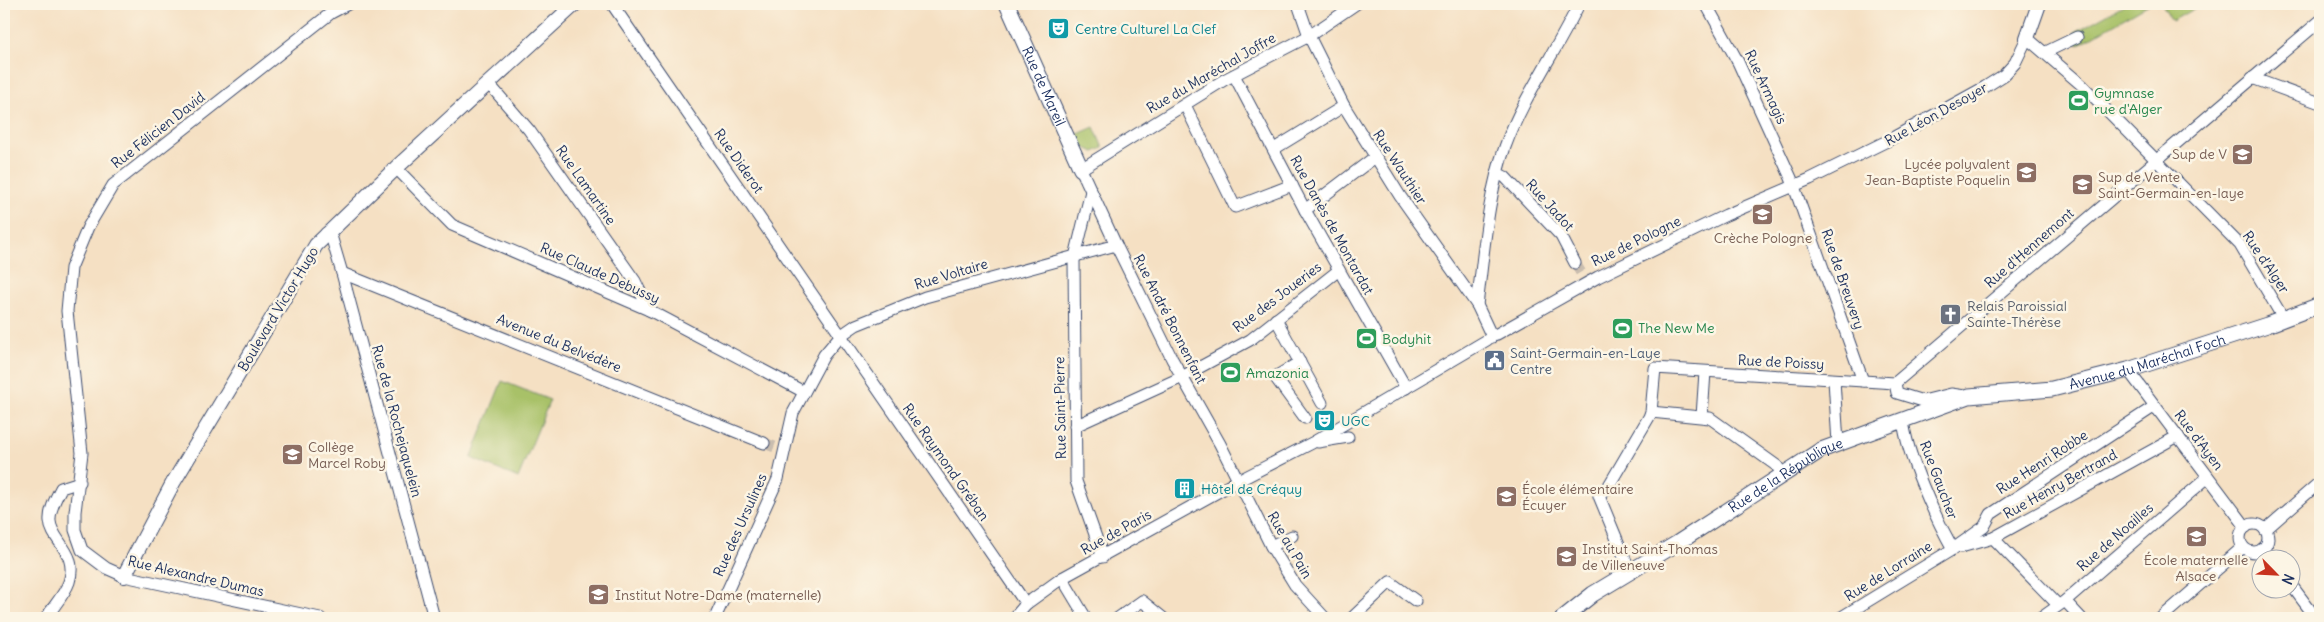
<svg xmlns="http://www.w3.org/2000/svg" width="2324" height="622" font-family="Delius,sans-serif">
<rect width="100%" height="100%" fill="#fcf5e5"/>
<filter id="ink" filterUnits="userSpaceOnUse"><feTurbulence type="fractalNoise" baseFrequency=".02" numOctaves="2"/><feDisplacementMap in="SourceGraphic" scale="10" xChannelSelector="R" yChannelSelector="G"/><feConvolveMatrix kernelMatrix="1 2 1 2 8 2 1 2 1" color-interpolation-filters="sRGB"/></filter>
<filter id="wash" filterUnits="userSpaceOnUse"><feTurbulence type="fractalNoise" baseFrequency=".0096" numOctaves="4" result="noise"/><feDisplacementMap in="SourceGraphic" scale="20" xChannelSelector="R" yChannelSelector="G"/><feGaussianBlur stdDeviation="1.12" result="paint"/><feColorMatrix in="noise" values="0 0 0 0 0 0 0 0 0 0 0 0 0 0 0 0 0 1.4 0 .05"/><feComposite in="paint" operator="in"/></filter>
<g filter="url(#wash)">
<rect width="100%" height="100%" fill="#f5e0c3"/>
<g fill="#a8c167" stroke="#627862">
<polygon points="2125,4 2149,4 2078,45 2075,32"/>
<polygon points="2162,4 2202,4 2172,21"/>
<polygon points="1094,127 1103,148 1094,152 1079,145 1076,135"/>
<polygon points="502,381 550,400 518,478 471,458"/>
</g>
</g>
<g filter="url(#ink)">
<g fill="none" stroke-linecap="round" stroke-linejoin="round">
<g stroke="#c9bdaf" stroke-width="11" stroke-dasharray="11 5.5" stroke-linecap="butt">
<polyline points="1575,263 1587,283"/>
<polyline points="764,443 777,448"/>
</g>
<defs>
<g id="minor">
<polyline points="612,4 1026,604"/>
<polyline points="1298,4 1309,36 1344,106 1400,196 1477,305 1492,337"/>
<polyline points="1706,4 1738,62 1791,178 1863,381"/>
<polyline points="2046,52 2077,37"/>
<polyline points="1234,75 1305,210 1406,388"/>
<polyline points="2252,78 2320,103"/>
<polyline points="489,84 529,130 635,281 649,310"/>
<polyline points="1185,105 1235,207 1292,185"/>
<polyline points="1274,149 1344,106"/>
<polyline points="396,168 452,225 649,310 804,392"/>
<polyline points="1497,173 1505,177 1561,236 1575,263"/>
<polyline points="1091,191 1074,261 1076,481 1103,557"/>
<polyline points="1305,210 1375,157"/>
<polyline points="326,233 332,239 342,273 434,618"/>
<polyline points="342,273 764,443"/>
<path d="M1477 305C1484 253 1487 197 1505 147 1523 97 1556 52 1579 4"/>
<polyline points="1276,319 1322,403"/>
<polyline points="1497,334 1598,277 1726,215 1810,179 1887,141 1985,87 2004,75 2015,63 2027,38 2083,86 2240,245 2283,318"/>
<polyline points="1300,362 1275,377 1305,418"/>
<polyline points="2128,370 2246,527"/>
<polyline points="1834,380 1838,443"/>
<polyline points="1895,383 2320,21"/>
<polyline points="1895,383 1897,393 1923,401 1951,394 1965,396"/>
<polyline points="1651,412 1710,418 1777,466 1782,474"/>
<polyline points="1702,416 1705,372"/>
<path d="M1903 420C1907 456 1935 517 1953 549"/>
<polyline points="1075,426 1178,379 1250,340 1339,270"/>
<polyline points="1318,442 1348,437"/>
<circle cx="2254" cy="538" r="14"/>
<polyline points="2265,530 2320,482"/>
<polyline points="1993,538 2058,605"/>
<polyline points="1271,546 1292,536"/>
<polyline points="1961,547 1993,538 2178,436"/>
<polyline points="2262,549 2271,560"/>
<polyline points="1630,571 1599,496 1608,487 1649,417 1651,412 1655,368 1895,383"/>
<polyline points="1062,578 1086,618"/>
<polyline points="2292,586 2316,618"/>
<polyline points="2065,601 2081,618"/>
<path d="M46 618C53 607 65 594 69 582 79 552 51 541 50 521 49 510 56 498 61 488L80 482"/>
<polyline points="320,618 124,576 106,568 82,550 75,530 75,512 82,453 67,311 71,268 88,227 113,185 331,13 348,4"/>
<polyline points="715,618 778,479 793,413 824,355 840,336 856,325 925,297 1116,245"/>
<polyline points="1014,618 1026,604 1062,578 1234,483 1312,443 1487,340"/>
<polyline points="1118,618 1142,601 1163,618"/>
<polyline points="1325,618 1295,585 1271,546 1220,444 1172,359 1116,245 1081,169 1224,80 1309,36 1356,4"/>
<polyline points="1352,618 1390,582 1416,601"/>
<polyline points="1840,618 1953,549 1984,527 1991,514 2155,406"/>
<polyline points="2041,618 2065,601 2208,477"/>
<polyline points="2161,618 2243,547"/>
</g>
<g id="tertiary">
<polyline points="2027,38 2039,4"/>
<polyline points="124,576 173,483 316,245 396,168 575,4"/>
</g>
<g id="secondary">
<path id="s1" d="M1007 4 1081 169"/>
<path id="s2" d="M1563 618 1593 594 1676 544 1821 450 1969 396 2052 389 2128 370 2267 325 2320 305"/>
</g>
</defs>
<use href="#minor" stroke="#3c4a6d" stroke-width="13"/>
<use href="#tertiary" stroke="#3c4a6d" stroke-width="16"/>
<use href="#secondary" stroke="#3c4a6d" stroke-width="17"/>
<use href="#minor" stroke="#fff" stroke-width="11"/>
<use href="#tertiary" stroke="#fff" stroke-width="14"/>
<use href="#secondary" stroke="#fff" stroke-width="15"/>
</g>
</g>
<defs>
<symbol id="theatre-square" viewBox="-11 -11 22 22"><rect x="-9" y="-9" width="18" height="18" rx="4" fill="#0f9aa8" stroke="#fcf5e5"/><path d="M-5-5.5Q0-4 5-5.5V0Q5 5 0 6Q-5 5-5 0ZM-3.3-2.5H-1v1.5H-3.3ZM1-2.5H3.3v1.5H1ZM-2.8 1Q0 5.5 2.8 1Z" fill="#fff"/></symbol>
<symbol id="stadium-square" viewBox="-11 -11 22 22"><rect x="-9" y="-9" width="18" height="18" rx="4" fill="#2e9e5b" stroke="#fcf5e5"/><path d="M0-5a6.5 5 0 1 0 0 10a6.5 5 0 1 0 0-10ZM-3.5-1.8h7v3.6h-7Z" fill="#fff"/></symbol>
<symbol id="university-square" viewBox="-11 -11 22 22"><rect x="-9" y="-9" width="18" height="18" rx="4" fill="#8d6e63" stroke="#fcf5e5"/><path d="M0-5L7-2L0 1L-7-2ZM-4 1L0 2.5L4 1V4Q0 6-4 4Z" fill="#fff"/></symbol>
<symbol id="school-square" viewBox="-11 -11 22 22"><rect x="-9" y="-9" width="18" height="18" rx="4" fill="#8d6e63" stroke="#fcf5e5"/><path d="M0-5L7-2L0 1L-7-2ZM-4 1L0 2.5L4 1V4Q0 6-4 4Z" fill="#fff"/></symbol>
<symbol id="church-square" viewBox="-11 -11 22 22"><rect x="-9" y="-9" width="18" height="18" rx="4" fill="#6b7280" stroke="#fcf5e5"/><path d="M-1.2-6h2.4v3.5h3.3v2.4h-3.3V6h-2.4V-.1h-3.3v-2.4h3.3Z" fill="#fff"/></symbol>
<symbol id="civic-square" viewBox="-11 -11 22 22"><rect x="-9" y="-9" width="18" height="18" rx="4" fill="#5c6f8a" stroke="#fcf5e5"/><path d="M-.6-6.5H3V-4.5H.6V-3L4-1V1h2V6H-6V1h2V-1L-.6-3ZM-1.2 2.5V6h2.4V2.5Z" fill="#fff"/></symbol>
<symbol id="building-square" viewBox="-11 -11 22 22"><rect x="-9" y="-9" width="18" height="18" rx="4" fill="#0f9aa8" stroke="#fcf5e5"/><path d="M-4-6H4V6H1V3H-1V6H-4ZM-2.5-4.3h1.7v1.8h-1.7ZM.8-4.3h1.7v1.8H.8ZM-2.5-1h1.7V.8h-1.7ZM.8-1h1.7V.8H.8Z" fill="#fff"/></symbol>
</defs>
<g fill-rule="evenodd">
<use href="#theatre-square" x="1046" y="16" width="25" height="25"/>
<use href="#stadium-square" x="2066" y="88" width="25" height="25"/>
<use href="#university-square" x="2230" y="142" width="25" height="25"/>
<use href="#school-square" x="2014" y="160" width="25" height="25"/>
<use href="#university-square" x="2070" y="172" width="25" height="25"/>
<use href="#school-square" x="1750" y="202" width="25" height="25"/>
<use href="#church-square" x="1938" y="302" width="25" height="25"/>
<use href="#stadium-square" x="1610" y="316" width="25" height="25"/>
<use href="#stadium-square" x="1354" y="326" width="25" height="25"/>
<use href="#civic-square" x="1482" y="348" width="25" height="25"/>
<use href="#stadium-square" x="1218" y="360" width="25" height="25"/>
<use href="#theatre-square" x="1312" y="408" width="25" height="25"/>
<use href="#school-square" x="280" y="442" width="25" height="25"/>
<use href="#building-square" x="1172" y="476" width="25" height="25"/>
<use href="#school-square" x="1494" y="484" width="25" height="25"/>
<use href="#school-square" x="2184" y="524" width="25" height="25"/>
<use href="#school-square" x="1554" y="544" width="25" height="25"/>
<use href="#school-square" x="586" y="582" width="25" height="25"/>
</g>
<g text-anchor="middle" stroke-width="5" stroke-linejoin="round" paint-order="stroke">
<g font-size="14" fill="#0d838f" stroke="#fcf5e5" text-anchor="start">
<text x="1075" y="34">Centre Culturel La Clef</text>
<text x="1341" y="426">UGC</text>
<text x="1201" y="494">Hôtel de Créquy</text>
</g>
<g font-size="14" fill="#1b2f5e" stroke="#fcf5e5">
<text transform="translate(1211 73) rotate(-30)" y="5">Rue du Maréchal Joffre</text>
<text dy="5" stroke="none"><textPath href="#s1" startOffset="90">Rue de Mareil</textPath></text>
<text transform="translate(1766 87) rotate(65)" y="5">Rue Armagis</text>
<text transform="translate(1936 114) rotate(-29)" y="5">Rue Léon Desoyer</text>
<text transform="translate(158 130) rotate(-38)" y="5">Rue Félicien David</text>
<text transform="translate(739 161) rotate(55)" y="5">Rue Diderot</text>
<text transform="translate(1400 167) rotate(57)" y="5">Rue Wauthier</text>
<text transform="translate(586 185) rotate(55)" y="5">Rue Lamartine</text>
<text transform="translate(1550 205) rotate(48)" y="5">Rue Jadot</text>
<text transform="translate(1332 225) rotate(61)" y="5">Rue Danès de Montardat</text>
<text transform="translate(1636 241) rotate(-26)" y="5">Rue de Pologne</text>
<text transform="translate(2029 248) rotate(-41)" y="5">Rue d'Hennemont</text>
<text transform="translate(2266 262) rotate(56)" y="5">Rue d'Alger</text>
<text transform="translate(600 273) rotate(24)" y="5">Rue Claude Debussy</text>
<text transform="translate(951 274) rotate(-17)" y="5">Rue Voltaire</text>
<text transform="translate(1843 279) rotate(71)" y="5">Rue de Breuvery</text>
<text transform="translate(1277 297) rotate(-37)" y="5">Rue des Joueries</text>
<text transform="translate(278 309) rotate(-59)" y="5">Boulevard Victor Hugo</text>
<text transform="translate(1170 319) rotate(63)" y="5">Rue André Bonnenfant</text>
<text transform="translate(559 343) rotate(22)" y="5">Avenue du Belvédère</text>
<text dy="5" stroke="none"><textPath href="#s2" startOffset="648">Avenue du Maréchal Foch</textPath></text>
<text transform="translate(1781 362) rotate(3)" y="5">Rue de Poissy</text>
<text transform="translate(1060 408) rotate(-91)" y="5">Rue Saint-Pierre</text>
<text transform="translate(397 421) rotate(75)" y="5">Rue de la Rochejaquelein</text>
<text transform="translate(2199 440) rotate(53)" y="5">Rue d'Ayen</text>
<text transform="translate(946 462) rotate(55)" y="5">Rue Raymond Gréban</text>
<text transform="translate(2042 462) rotate(-33)" y="5">Rue Henri Robbe</text>
<text dy="5" stroke="none"><textPath href="#s2" startOffset="265">Rue de la République</textPath></text>
<text transform="translate(1939 480) rotate(69)" y="5">Rue Gaucher</text>
<text transform="translate(2060 484) rotate(-29)" y="5">Rue Henry Bertrand</text>
<text transform="translate(740 525) rotate(-66)" y="5">Rue des Ursulines</text>
<text transform="translate(1116 532) rotate(-29)" y="5">Rue de Paris</text>
<text transform="translate(2115 537) rotate(-41)" y="5">Rue de Noailles</text>
<text transform="translate(1290 545) rotate(60)" y="5">Rue au Pain</text>
<text transform="translate(1888 571) rotate(-32)" y="5">Rue de Lorraine</text>
<text transform="translate(196 576) rotate(13)" y="5">Rue Alexandre Dumas</text>
</g>
<g font-size="14" fill="#27864d" stroke="#fcf5e5" text-anchor="start">
<text x="2094" y="98">Gymnase<tspan x="2094" dy="16">rue d'Alger</tspan></text>
<text x="1638" y="333">The New Me</text>
<text x="1382" y="344">Bodyhit</text>
<text x="1246" y="378">Amazonia</text>
</g>
<g font-size="14" fill="#785e54" stroke="#fcf5e5" text-anchor="start">
<text x="2227" y="159" text-anchor="end">Sup de V</text>
<text x="2010" y="169" text-anchor="end">Lycée polyvalent<tspan x="2010" dy="16">Jean-Baptiste Poquelin</tspan></text>
<text x="2098" y="182">Sup de Vente<tspan x="2098" dy="16">Saint-Germain-en-laye</tspan></text>
<text x="1763" y="243" text-anchor="middle">Crèche Pologne</text>
<text x="308" y="452">Collège<tspan x="308" dy="16">Marcel Roby</tspan></text>
<text x="1522" y="494">École élémentaire<tspan x="1522" dy="16">Écuyer</tspan></text>
<text x="1582" y="554">Institut Saint-Thomas<tspan x="1582" dy="16">de Villeneuve</tspan></text>
<text x="2196" y="565" text-anchor="middle">École maternelle<tspan x="2196" dy="16">Alsace</tspan></text>
<text x="615" y="600">Institut Notre-Dame (maternelle)</text>
</g>
<g font-size="14" fill="#5b616d" stroke="#fcf5e5" text-anchor="start">
<text x="1967" y="311">Relais Paroissial<tspan x="1967" dy="16">Sainte-Thérèse</tspan></text>
</g>
<g font-size="14" fill="#4e5e75" stroke="#fcf5e5" text-anchor="start">
<text x="1510" y="358">Saint-Germain-en-Laye<tspan x="1510" dy="16">Centre</tspan></text>
</g>
</g>
<rect width="2324" height="622" fill="none" stroke="#fcf5e5" stroke-width="20"/>
<g transform="translate(2276 574) rotate(114)"><circle r="24" fill="#fcf5e5" stroke="#a2a6af"/>
<path d="M0-4L9 19L0 12L-9 19Z" fill="#c8321e"/>
<text y="-8" font-size="14" font-weight="bold" text-anchor="middle" fill="#1b2f5e">N</text>
</g>
</svg>
